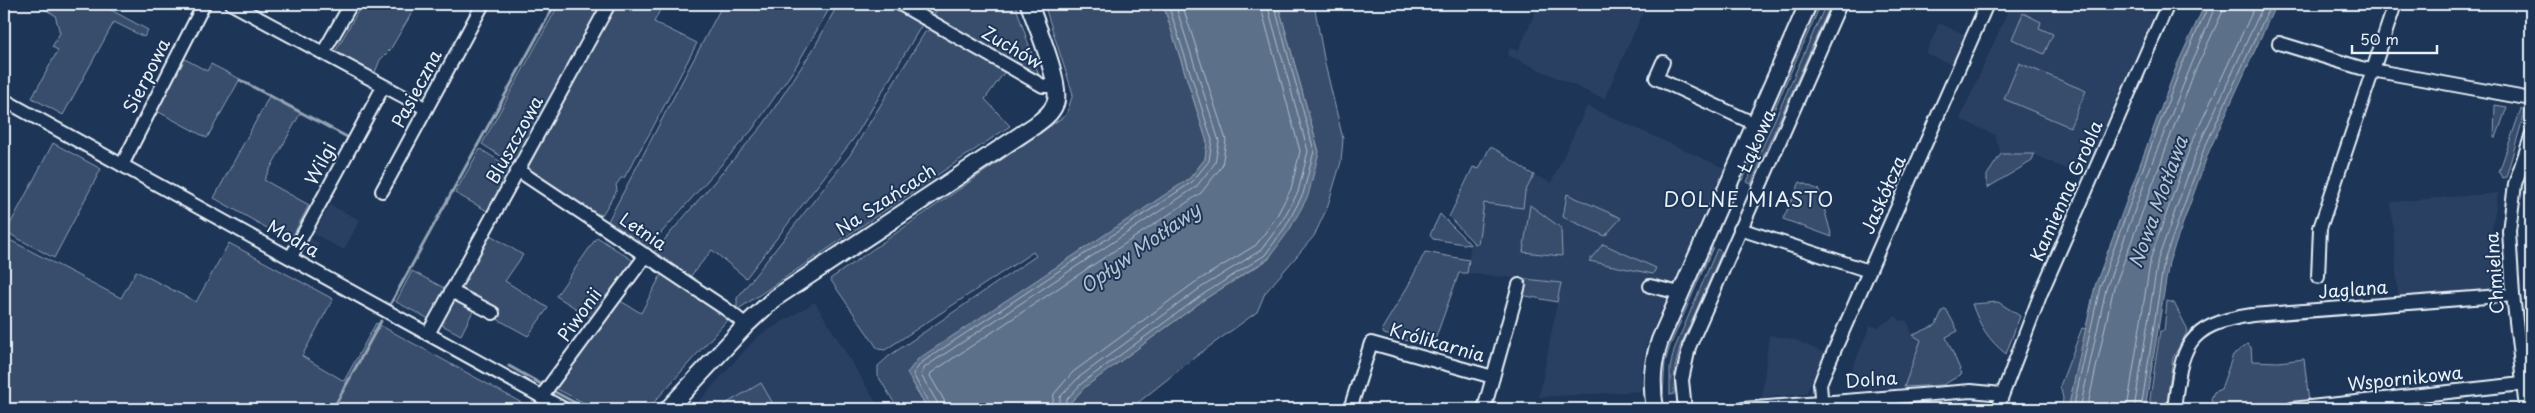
<svg xmlns="http://www.w3.org/2000/svg" width="2535" height="413" font-family="'Playpen Sans',sans-serif">
<rect width="100%" height="100%" fill="#1d3557"/>
<filter id="ink" filterUnits="userSpaceOnUse"><feTurbulence type="fractalNoise" baseFrequency=".02" numOctaves="2"/><feDisplacementMap in="SourceGraphic" scale="10" xChannelSelector="R" yChannelSelector="G"/><feConvolveMatrix kernelMatrix="1 2 1 2 8 2 1 2 1" color-interpolation-filters="sRGB"/></filter>
<g filter="url(#ink)">
<g fill="#2a4162">
<polygon points="1539,4 1647,4 1604,99 1507,55 1510,48 1518,51"/>
<polygon points="2011,4 2126,4 2154,15 2082,177 2034,154 2001,154 1995,135 1960,119"/>
<polygon points="1939,23 1966,35 1952,65 1926,53"/>
<polygon points="1587,106 1724,168 1646,345 1641,372 1642,391 1539,397 1561,283 1467,273 1478,192 1526,171 1551,183"/>
<polygon points="2498,193 2492,229 2495,289 2398,296 2391,202"/>
<polygon points="330,205 360,220 344,250 314,234"/>
<polygon points="307,237 320,243 313,255 307,252 304,243"/>
<polygon points="2524,261 2531,261 2531,325 2526,275"/>
<polygon points="815,302 880,409 692,409 757,337"/>
<polygon points="1896,316 1901,321 1906,320 1913,335 1921,340 1904,387 1854,389 1848,379 1870,326 1878,327"/>
<polygon points="1769,335 1796,340 1824,353 1806,394 1762,397"/>
</g>
<g fill="#374d6c" stroke="#909fb2">
<polygon points="44,4 100,4 148,30 144,37 114,22 63,115 32,98 58,50 52,47 60,33 55,15 42,8"/>
<polygon points="362,4 417,4 390,50 380,60 374,75 334,54"/>
<polygon points="559,4 605,4 516,166 482,144"/>
<polygon points="614,4 663,4 654,22 697,43 651,131 624,178 621,178 616,185 617,190 602,215 591,212 532,173 527,163"/>
<polygon points="723,4 832,4 795,68 752,130 647,249 607,223"/>
<polygon points="838,4 891,4 923,23 855,137 746,278 712,250 689,278 653,253 763,125 814,48"/>
<polygon points="940,4 1015,4 1041,81 932,18"/>
<polygon points="1044,4 1163,4 1207,142 1205,159 1190,178 915,389 928,409 898,409 878,376 878,366 889,356 1036,256 1033,252 885,350 878,349 830,279 1066,115 1073,94"/>
<polygon points="1278,4 1314,4 1325,64 1343,139 1341,162 1327,208 1314,236 1265,293 1257,312 1199,354 1130,409 1071,409 1070,403 1085,387 1205,299 1269,259 1319,152"/>
<polygon points="1816,4 1821,4 1743,180 1738,178"/>
<polygon points="1826,4 1831,4 1751,184 1747,182"/>
<polygon points="2023,13 2041,22 2039,28 2053,34 2044,54 2012,39"/>
<polygon points="935,28 1006,70 985,99 1010,126 737,310 737,298 850,155 925,32"/>
<polygon points="183,58 207,71 211,64 240,79 207,138 155,110"/>
<polygon points="2019,63 2086,91 2070,127 2004,99"/>
<polygon points="270,95 301,112 264,180 309,205 290,241 214,198"/>
<polygon points="2495,105 2507,107 2496,138 2494,138"/>
<polygon points="2521,109 2525,112 2506,177 2502,178 2499,172"/>
<polygon points="53,143 101,169 54,258 6,232"/>
<path d="M1490 147C1497 148 1522 169 1534 175L1525 192 1523 208 1484 203 1478 244H1475L1449 217 1473 167 1479 169Z"/>
<polygon points="480,149 514,170 491,213 455,193"/>
<polygon points="2001,154 2034,154 2032,161 1987,188 1987,175"/>
<polygon points="1800,182 1819,190 1832,237 1783,219"/>
<polygon points="1567,194 1621,218 1605,236 1563,217"/>
<polygon points="1530,205 1561,228 1562,256 1523,252"/>
<polygon points="1440,214 1469,243 1470,245 1433,239 1430,235"/>
<polygon points="487,233 523,255 505,281 548,308 528,336 497,319 499,314 455,291"/>
<polygon points="4,237 121,298 136,271 196,302 229,243 333,299 302,356 344,381 376,323 533,409 4,409"/>
<polygon points="597,237 635,262 593,319 556,296"/>
<polygon points="1603,244 1656,268 1653,274 1589,261"/>
<path d="M1709 245 1713 247 1670 346 1665 362 1663 395H1661C1658 342 1688 293 1709 245Z"/>
<polygon points="1717,249 1722,252 1680,347 1675,368 1674,394 1670,395 1670,368 1674,350"/>
<polygon points="1425,252 1469,260 1467,273 1459,273 1432,348 1384,334 1382,329 1408,286"/>
<polygon points="412,271 446,289 431,320 396,302"/>
<polygon points="663,271 730,317 648,409 596,409 553,387 617,299 641,313"/>
<polygon points="1525,279 1561,283 1557,302 1521,295"/>
<polygon points="456,298 475,307 461,335 438,323 449,302"/>
<polygon points="2167,301 2174,303 2188,330 2173,358 2166,409 2151,409 2150,399 2160,331 2164,331"/>
<path d="M1998 302 2020 316 2006 354C1988 340 1979 324 1972 304Z"/>
<polygon points="1946,309 1958,331 1946,337 1962,374 1943,385 1904,387 1921,340 1913,335 1936,325 1942,311"/>
<polygon points="2082,328 2087,329 2068,409 2062,409 2063,398 2060,386"/>
<polygon points="2247,344 2251,347 2252,361 2278,362 2304,359 2309,402 2230,408 2213,405 2211,399 2214,392 2221,389 2233,355"/>
<polygon points="761,383 776,409 717,409"/>
</g>
<g fill="#5d7089" stroke="#95a4b5">
<polygon points="1163,4 1278,4 1319,152 1308,196 1290,229 1269,258 1205,299 1085,387 1070,403 1071,409 928,409 907,373 918,359 1190,178 1205,159 1207,142"/>
<polygon points="2205,4 2276,4 2209,151 2169,262 2145,409 2068,409 2095,286 2177,65"/>
</g>
<g fill="none" stroke-linecap="round" stroke-linejoin="round">
<g stroke="#b0bdcc" stroke-width="1">
<polyline points="932,409 913,374 921,363 1192,182 1209,161 1212,140 1168,4"/>
<polyline points="938,409 937,402 921,375 925,367 1196,187 1215,163 1219,141 1175,4"/>
<polyline points="946,409 944,400 930,376 931,373 1201,193 1222,166 1226,140 1182,4"/>
<polyline points="1052,409 1054,394 1073,372 1194,283 1256,245 1275,219 1291,189 1300,151 1260,4"/>
<polyline points="1060,409 1060,397 1078,378 1199,289 1261,250 1281,223 1298,192 1308,151 1267,4"/>
<polyline points="1066,409 1066,400 1082,383 1202,295 1265,255 1286,226 1303,194 1314,151 1274,4"/>
<polyline points="2073,409 2100,287 2147,157 2181,67 2209,4"/>
<polyline points="2080,409 2106,289 2153,160 2216,4"/>
<polyline points="2087,409 2113,291 2194,73 2222,13 2223,4"/>
<polyline points="2127,409 2151,257 2191,144 2256,4"/>
<polyline points="2134,409 2158,259 2198,147 2264,4"/>
<polyline points="2141,409 2164,261 2204,149 2271,4"/>
</g>
<g stroke="#95a4b5" stroke-width="3">
<polyline points="240,80 349,138"/>
<polyline points="390,305 555,4"/>
<polyline points="509,366 541,384"/>
<polyline points="553,391 587,409"/>
<polyline points="333,409 381,321"/>
</g>
<defs>
<g id="minor">
<polyline points="232,4 425,108"/>
<polyline points="900,4 1043,86 1057,86"/>
<polyline points="2279,43 2361,68 2531,99"/>
<polyline points="323,53 351,4"/>
<polyline points="1663,62 1656,78 1755,124"/>
<polyline points="4,100 564,409"/>
<polyline points="122,165 204,4"/>
<polyline points="519,171 726,309 746,325"/>
<polyline points="382,191 483,4"/>
<polyline points="1740,229 1869,271"/>
<polyline points="291,257 383,87"/>
<polyline points="2318,277 2320,228 2395,4"/>
<polyline points="1650,286 1680,293"/>
<polyline points="451,291 493,313"/>
<polyline points="428,334 609,4"/>
<polyline points="541,397 646,255"/>
<polyline points="1350,409 1371,343 1493,377"/>
<polyline points="1484,409 1519,285"/>
<polyline points="1685,409 1682,380 1689,347 1840,4"/>
<polyline points="1743,409 1971,391 2002,394"/>
<polyline points="1822,409 1820,384 1823,376 1987,4"/>
<polyline points="1997,409 2041,293 2168,4"/>
<path d="M2174 409C2182 348 2184 325 2252 315L2513 295"/>
<polyline points="2292,409 2522,384"/>
<polyline points="2526,409 2513,295 2509,231 2515,184 2531,137"/>
</g>
<g id="tertiary">
<path d="M668 409 746 325 775 298 1034 126C1042 120 1051 114 1055 104 1063 87 1036 24 1029 4"/>
<path d="M1655 409C1651 384 1652 364 1660 340L1808 4"/>
</g>
</defs>
<use href="#minor" stroke="#e8f1f8" stroke-width="16"/>
<use href="#tertiary" stroke="#e8f1f8" stroke-width="20"/>
<use href="#minor" stroke="#1d3557" stroke-width="12"/>
<use href="#tertiary" stroke="#1d3557" stroke-width="16"/>
</g>
</g>
<g text-anchor="middle" stroke-width="4" stroke-linejoin="round" paint-order="stroke">
<g font-size="18" fill="#e8f1f8" stroke="#1d3557">
<text transform="translate(1012 48) rotate(30)" y="6">Zuchów</text>
<text transform="translate(147 76) rotate(-63)" y="6">Sierpowa</text>
<text transform="translate(417 89) rotate(-62)" y="6">Pasieczna</text>
<text transform="translate(515 140) rotate(-61)" y="6">Bluszczowa</text>
<text transform="translate(1757 141) rotate(-66)" y="6">Łąkowa</text>
<text transform="translate(321 164) rotate(-62)" y="6">Wilgi</text>
<text transform="translate(2067 191) rotate(-66)" y="6">Kamienna Grobla</text>
<text transform="translate(1884 195) rotate(-66)" y="6">Jaskółcza</text>
<text transform="translate(886 200) rotate(-33)" y="6">Na Szańcach</text>
<text transform="translate(643 232) rotate(34)" y="6">Letnia</text>
<text transform="translate(293 239) rotate(29)" y="6">Modra</text>
<text transform="translate(2495 273) rotate(-94)" y="6">Chmielna</text>
<text transform="translate(2353 290) rotate(-4)" y="6">Jaglana</text>
<text transform="translate(580 315) rotate(-54)" y="6">Piwonii</text>
<text transform="translate(1437 343) rotate(16)" y="6">Królikarnia</text>
<text transform="translate(2405 379) rotate(-6)" y="6">Wspornikowa</text>
<text transform="translate(1871 380) rotate(-4)" y="6">Dolna</text>
</g>
<g font-size="19" font-style="italic" fill="#b7c4d1" stroke="#1d3557">
<text transform="translate(2158 202) rotate(-70)" y="7">Nowa Motława</text>
<text transform="translate(1140 248) rotate(-35)" y="7">Opływ Motławy</text>
</g>
<g font-size="20" letter-spacing="1" fill="#e8f1f8" stroke="#1d3557">
<text x="1749" y="207">DOLNE MIASTO</text>
</g>
</g>
<rect width="2535" height="413" fill="none" stroke="#1d3557" stroke-width="20"/>
<rect x="10" y="10" width="2515" height="393" fill="none" stroke="#e8f1f8" stroke-width="2" filter="url(#ink)"/>
<path d="M2352 45v8h85v-8" fill="none" stroke="#e8f1f8" stroke-width="2.5"/>
<text x="2360" y="45" font-size="15" fill="#e8f1f8" stroke="#1d3557" stroke-width="4" paint-order="stroke">50 m</text>
</svg>
